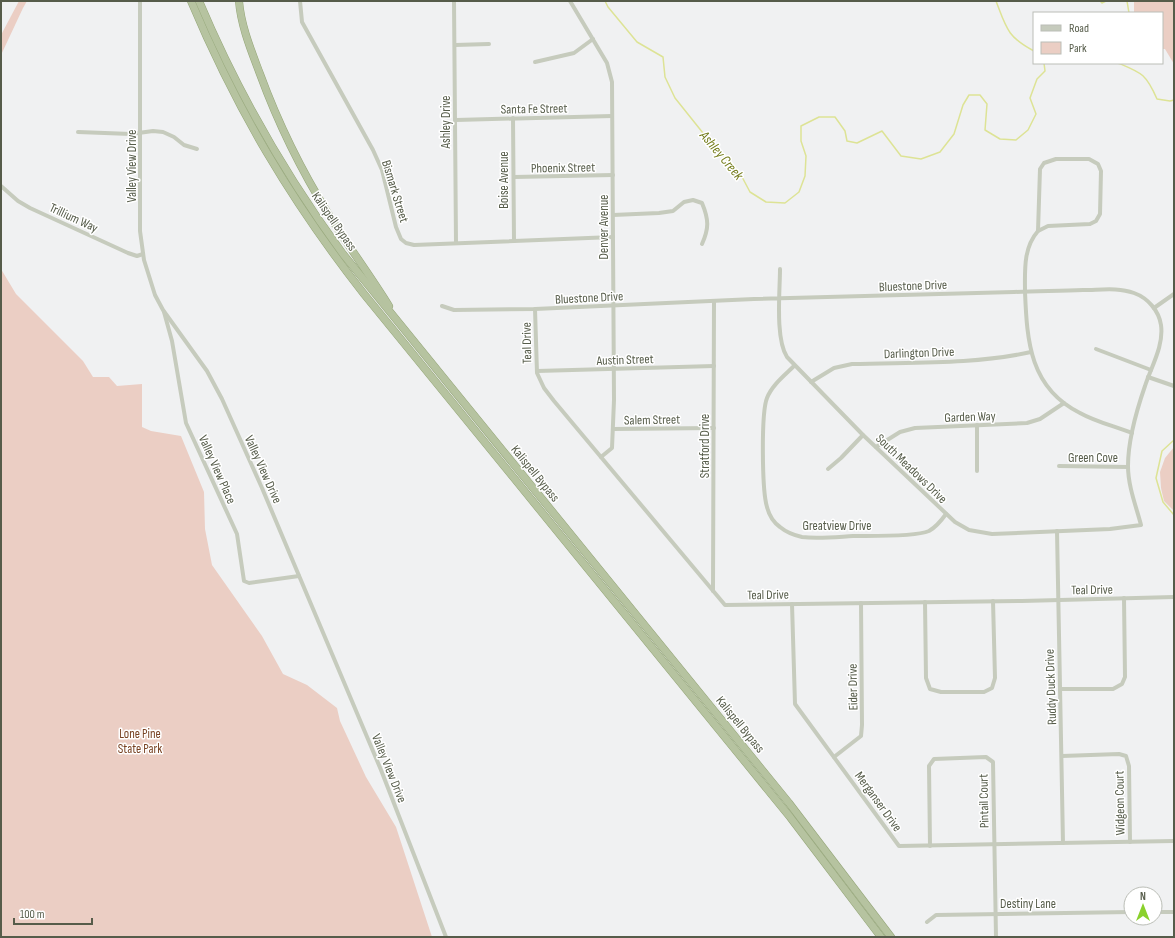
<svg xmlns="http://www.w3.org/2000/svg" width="1175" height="938" font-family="'Sofia Sans Condensed',sans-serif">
<rect width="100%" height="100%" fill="#f0f1f2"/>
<g fill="#ebcec4">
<polygon points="19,1 27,1 23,8 1,55 1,35"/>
<polygon points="1134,1 1174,1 1174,64 1165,49 1162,49 1162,13 1134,13"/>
<polygon points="1,269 16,294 83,361 93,377 109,377 117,386 142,384 142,427 151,431 181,436 204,492 205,529 212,565 262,636 283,674 307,685 337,708 340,721 366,777 396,827 432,937 1,937"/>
<polygon points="1174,447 1174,511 1164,501 1161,488 1160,472 1165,458"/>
</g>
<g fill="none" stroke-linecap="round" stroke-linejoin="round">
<g stroke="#dde395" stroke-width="1.5">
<polyline points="605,1 608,7 637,42 663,57 665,77 675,98 715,148 741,175 750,192 766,202 785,203 799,192 805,176 806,156 801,141 801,126 819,117 835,117 845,131 847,141 857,143 882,131 901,156 921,159 940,152 954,134 963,105 969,95 980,95 987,104 985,130 1000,139 1016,140 1028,130 1036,114 1030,98 1037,79 1045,71 1044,63"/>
<path d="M996 1C1006 27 1007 37 1034 51"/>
<polyline points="1100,1 1102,3 1106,1"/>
<polyline points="1127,1 1129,13"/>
<path d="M1118 63C1142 73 1146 74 1157 99L1170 101 1174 100"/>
<polyline points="1174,440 1162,451 1156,478 1163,502 1174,515"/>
</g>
<defs>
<g id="trunk">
<path d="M191 1C237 110 291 201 364 294L790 817 881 937"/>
<path d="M199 1C237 91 285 175 343 254L789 803 891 937"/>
<path d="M239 1C241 26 251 50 260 74 278 123 301 170 329 215 348 246 370 275 389 306"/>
</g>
</defs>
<use href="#trunk" stroke="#94a578" stroke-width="8"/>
<g stroke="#c6cbbd" stroke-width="4">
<polyline points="140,1 140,231 144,260 155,295 163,310 207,371 222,399 262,488 381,770 446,937"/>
<polyline points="300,1 302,22 373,150 382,170 396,227 401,239 406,243 414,245 613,237"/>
<polyline points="454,1 456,243"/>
<polyline points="570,1 607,63 612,82 614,400 612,448 601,457"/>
<polyline points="455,45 489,44"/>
<polyline points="535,62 574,53 593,39"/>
<polyline points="513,118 514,241"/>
<polyline points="456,120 612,116"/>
<polyline points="78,132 131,134 153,131 163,132 174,137 184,145 197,149"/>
<polygon points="1056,159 1089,159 1098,164 1101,171 1100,214 1096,221 1090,224 1048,226 1038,231 1040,169 1044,163"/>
<polyline points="514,177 613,175"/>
<polyline points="1,186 18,201 30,208 128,253 137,256 143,254"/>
<path d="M613 215 659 213 673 211 684 202 693 200 702 203C709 220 709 228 702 244"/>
<path d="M1038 231C1023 248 1025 271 1025 292 1027 342 1030 388 1080 413 1096 422 1114 426 1132 433"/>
<path d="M442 306 454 310 535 309 754 299C840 297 927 295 1014 292 1037 291 1060 291 1083 290 1100 290 1118 287 1134 293 1148 298 1159 311 1161 325 1164 346 1151 367 1145 386 1136 412 1128 439 1128 466 1128 486 1136 506 1141 525L1110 529 992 534 969 530 955 522 863 435 787 357C775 338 780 291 780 269"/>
<polyline points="1154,308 1174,294"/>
<polyline points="535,309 537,373 544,388 554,401 725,605 1022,601 1174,597"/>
<polyline points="164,312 172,341 186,423 237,534 244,581 249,583 299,576"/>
<polyline points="1096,349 1151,370"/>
<path d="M794 366C785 375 772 385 767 398 761 413 762 491 767 507 769 515 773 522 780 527 786 532 793 535 802 537 818 539 836 537 853 536 871 536 914 537 929 531 936 527 941 521 946 514"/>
<polyline points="537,371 714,366"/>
<polyline points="1148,377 1174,386"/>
<path d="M811 382 834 368 852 364C911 362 973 365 1031 352"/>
<polyline points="977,425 977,471"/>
<polyline points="613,429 714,428"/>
<polyline points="876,447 900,432 915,428 1027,423 1040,419 1064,403"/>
<polyline points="1059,466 1128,467"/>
<polyline points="828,469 841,458 863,435"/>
<polyline points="1057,531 1063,843"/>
<polyline points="713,591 714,301"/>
<polyline points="925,602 926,678 930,689 941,692 984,692 992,688 995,678 993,601"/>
<polyline points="792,604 795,704 899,846 1174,841"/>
<polyline points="1060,689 1113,689 1122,684 1125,677 1124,598"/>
<polyline points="1062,756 1119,754 1126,756 1129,766 1130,842"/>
<polyline points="834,757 861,736 862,725 861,603"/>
<polyline points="930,846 929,766 934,759 986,757 993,762 996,937"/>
<polyline points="1155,912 1174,912"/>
<polyline points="927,922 936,915 1131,912"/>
</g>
<use href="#trunk" stroke="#b6c3a0" stroke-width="7"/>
</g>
<g text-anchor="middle" stroke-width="3" stroke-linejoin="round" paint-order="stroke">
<g font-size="13" fill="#565c4a" stroke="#fff">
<text transform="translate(534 108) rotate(-1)" y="5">Santa Fe Street</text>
<text transform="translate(445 122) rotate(-90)" y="5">Ashley Drive</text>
<text transform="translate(131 166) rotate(-90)" y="5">Valley View Drive</text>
<text transform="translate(563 167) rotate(-1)" y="5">Phoenix Street</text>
<text transform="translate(503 180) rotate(-90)" y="5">Boise Avenue</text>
<text transform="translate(396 191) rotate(73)" y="5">Bismark Street</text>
<text transform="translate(74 217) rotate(25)" y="5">Trillium Way</text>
<text transform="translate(335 221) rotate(55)" y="5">Kalispell Bypass</text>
<text transform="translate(603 227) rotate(-90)" y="5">Denver Avenue</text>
<text transform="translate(913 285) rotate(-2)" y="5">Bluestone Drive</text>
<text transform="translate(589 297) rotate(-3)" y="5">Bluestone Drive</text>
<text transform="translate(526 343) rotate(-91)" y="5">Teal Drive</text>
<text transform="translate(919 352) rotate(-2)" y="5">Darlington Drive</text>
<text transform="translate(625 359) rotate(-2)" y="5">Austin Street</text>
<text transform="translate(970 416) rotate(-2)" y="5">Garden Way</text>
<text transform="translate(652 419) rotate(-1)" y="5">Salem Street</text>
<text transform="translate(704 446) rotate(-90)" y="5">Stratford Drive</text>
<text x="1093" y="462">Green Cove</text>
<text transform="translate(912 468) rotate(44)" y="5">South Meadows Drive</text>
<text transform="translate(218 469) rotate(66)" y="5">Valley View Place</text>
<text transform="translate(264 469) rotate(66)" y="5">Valley View Drive</text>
<text transform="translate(536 473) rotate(51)" y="5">Kalispell Bypass</text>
<text x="837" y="530">Greatview Drive</text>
<text transform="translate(1092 589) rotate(-1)" y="5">Teal Drive</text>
<text transform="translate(768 594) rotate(-1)" y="5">Teal Drive</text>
<text transform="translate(852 687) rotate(-91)" y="5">Eider Drive</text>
<text transform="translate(1050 687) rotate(-92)" y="5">Ruddy Duck Drive</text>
<text transform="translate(741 724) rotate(51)" y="5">Kalispell Bypass</text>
<text transform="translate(390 768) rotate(68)" y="5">Valley View Drive</text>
<text transform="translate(879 801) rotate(54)" y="5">Merganser Drive</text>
<text transform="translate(983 801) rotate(-91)" y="5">Pintail Court</text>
<text transform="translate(1119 803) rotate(-91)" y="5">Widgeon Court</text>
<text x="1028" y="908">Destiny Lane</text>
</g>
<g font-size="13" fill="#774121" stroke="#fff">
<text x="140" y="738">Lone Pine<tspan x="140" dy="15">State Park</tspan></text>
</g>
<g font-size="14" font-style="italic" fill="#727b18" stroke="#fff">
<text transform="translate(722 155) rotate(50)" y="5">Ashley Creek</text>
</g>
</g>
<rect width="1175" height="938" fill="none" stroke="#565c4a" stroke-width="4"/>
<rect x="1033" y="12" width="130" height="52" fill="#ffffff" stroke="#bbbeb7"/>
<rect x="1041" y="25" width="20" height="6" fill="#c6cbbd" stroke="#bbbeb7"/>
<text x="1069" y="32" font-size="12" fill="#565c4a">Road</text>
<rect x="1041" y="42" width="20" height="12" fill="#ebcec4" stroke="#bbbeb7"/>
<text x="1069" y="52" font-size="12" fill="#565c4a">Park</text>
<g transform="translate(1143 906)"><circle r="19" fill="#ffffff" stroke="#bbbeb7"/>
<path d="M0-3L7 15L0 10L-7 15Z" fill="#8ad12c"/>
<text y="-6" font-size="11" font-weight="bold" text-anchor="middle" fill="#565c4a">N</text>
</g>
<path d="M14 918v6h78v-6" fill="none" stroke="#565c4a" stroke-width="2"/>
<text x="20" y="918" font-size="12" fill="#565c4a" stroke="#ffffff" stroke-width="3" paint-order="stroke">100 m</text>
</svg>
